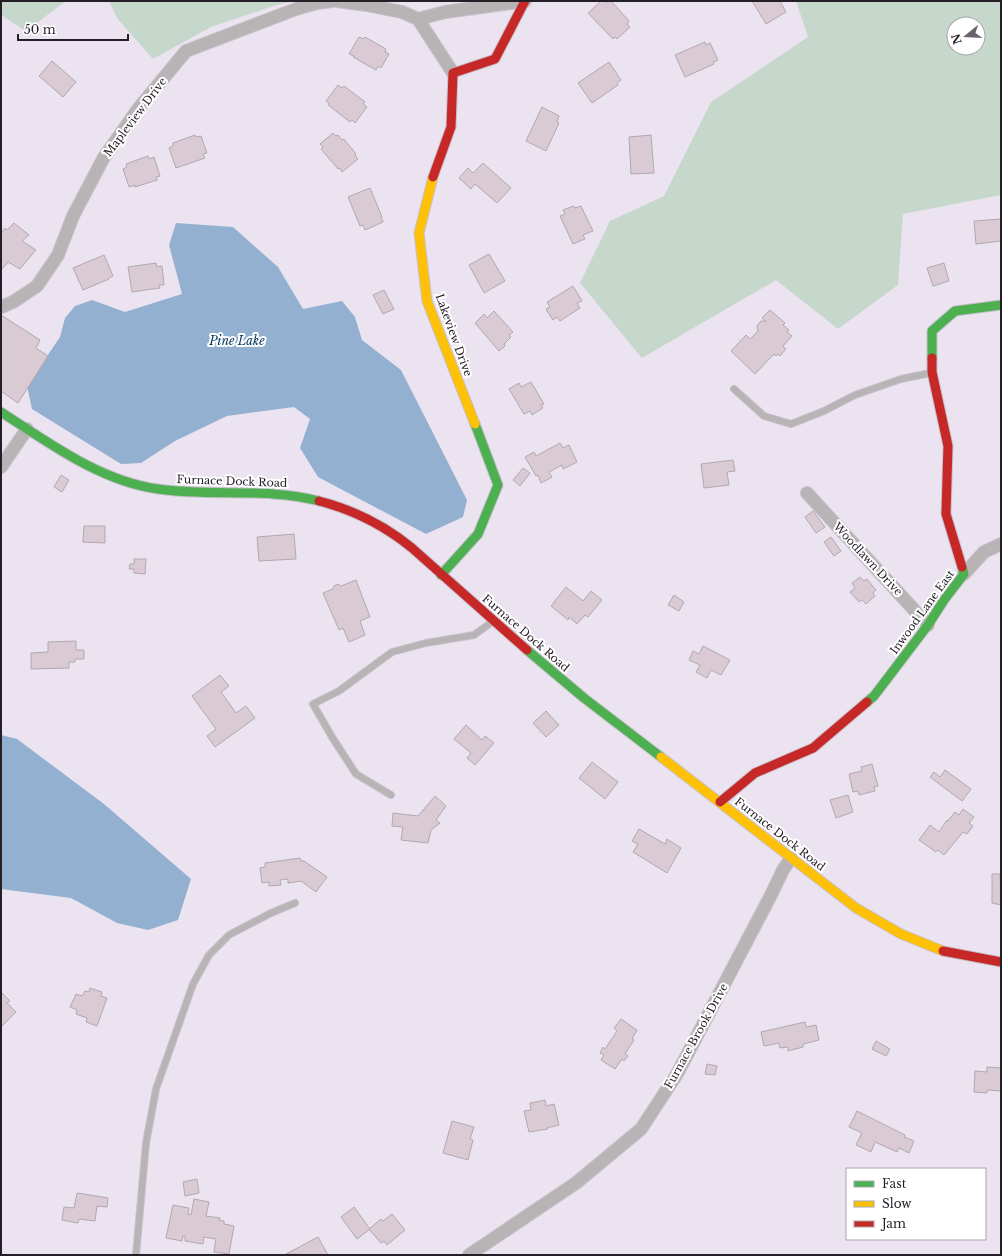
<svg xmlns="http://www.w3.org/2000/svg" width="1002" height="1256" font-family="'Libre Baskerville',serif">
<rect width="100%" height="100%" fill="#ece3f0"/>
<g fill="#c6d7cc" fill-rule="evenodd">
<polygon points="1,1 66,1 26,31 1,15"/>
<polygon points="109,1 294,1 274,6 211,27 153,59 117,18"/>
<path d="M796 1H1001V195L903 214 898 285 838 329 776 280 642 358 580 283 610 221 664 196 711 102 808 37ZM954 24H978V48H954Z"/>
</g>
<g fill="#94b0d0">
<polygon points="176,223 233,227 278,267 303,309 342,301 355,317 362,340 401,370 467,500 463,517 426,534 318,477 300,448 310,419 294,407 227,416 175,441 141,463 121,464 32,409 27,386 60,337 65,318 75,306 92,300 125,312 182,294 169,245"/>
<polygon points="1,735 17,739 104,804 191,879 178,920 148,930 117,923 71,898 1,889"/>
</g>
<g fill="#dacad4" stroke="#b1a8b0">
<polygon points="601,1 607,2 611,1 629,21 627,24 630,27 617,39 615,37 613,39 588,13"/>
<polygon points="752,1 780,1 786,12 766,24"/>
<polygon points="359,37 363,39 365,37 386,49 385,52 389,54 381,68 378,66 376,70 353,57 354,56 349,54"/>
<polygon points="705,42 706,45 710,43 718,60 713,62 714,64 685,77 675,55"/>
<polygon points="52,61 76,82 63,97 39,76"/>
<polygon points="609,62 621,80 617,83 618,85 592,103 578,83"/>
<polygon points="338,85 342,88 344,86 365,102 363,104 367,107 355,123 352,120 350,122 328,105 329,103 326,101"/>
<polygon points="542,107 559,116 557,122 559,123 546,151 526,141"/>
<polygon points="333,133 336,136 338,135 342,140 344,139 356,154 355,155 358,159 342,172 340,168 338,169 321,149 323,147 320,144"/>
<polygon points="195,135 196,137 201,136 207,153 203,154 205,158 176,168 169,148 173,146 173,143"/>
<polygon points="651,135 654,173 631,174 629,137"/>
<polygon points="148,156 149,159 154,157 160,176 156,177 157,180 135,187 135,185 129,187 123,169 127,167 126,164"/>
<polygon points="483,163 511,188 497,203 475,184 471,189 459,178 468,168 473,173"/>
<polygon points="370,188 382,217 381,217 383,222 365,230 363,225 360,226 348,197"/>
<polygon points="574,206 575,208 581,206 593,231 583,235 585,239 573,244 560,216 565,214 563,210"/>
<polygon points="1001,219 1001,241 976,244 974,221"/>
<polygon points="14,223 29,235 22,241 36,250 20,269 8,262 2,269 1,268 1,233 5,228 7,230"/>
<polygon points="489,254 505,281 484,293 469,265"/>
<polygon points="104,255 113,276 109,278 109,279 83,290 73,268"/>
<polygon points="156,263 157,267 162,266 164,285 159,285 160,288 132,292 128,267"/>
<polygon points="944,263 949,281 933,286 927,268"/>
<polygon points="573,286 582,301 577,303 580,308 560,321 557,317 553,320 546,309 550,307 547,302"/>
<polygon points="384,290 394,309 383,314 373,295"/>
<polygon points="770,310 785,323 783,325 789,330 787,332 792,336 783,346 786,349 780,356 778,354 776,356 774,354 755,374 731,351 746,335 750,339 758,331 757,326 761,321 766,321 762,318"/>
<polygon points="494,311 513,332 509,335 511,337 504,344 505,346 499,351 475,323 484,314 487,318"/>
<polygon points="1,315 40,340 36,348 48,356 18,403 1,391"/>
<polygon points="531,382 544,404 541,405 543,408 532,415 530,411 524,414 509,389 519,383 521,387"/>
<polygon points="560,443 563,448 569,445 577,462 563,469 562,465 549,472 552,477 541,483 538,475 536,476 525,457 534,452 536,456"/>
<polygon points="733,460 735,471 727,472 729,485 704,488 701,464"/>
<polygon points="523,468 530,473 520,486 513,480"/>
<polygon points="61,475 69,480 62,492 54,487"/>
<polygon points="813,511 825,527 816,533 805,517"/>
<polygon points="84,526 105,526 105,543 83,542"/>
<polygon points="294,534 296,559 259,561 257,537"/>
<polygon points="831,537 841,551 834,556 824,542"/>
<polygon points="134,559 146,559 145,574 134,573 134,569 129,569 130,564 134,564"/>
<polygon points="860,577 864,581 867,579 876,590 873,593 875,596 866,604 862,600 859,602 850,592 855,588 852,583"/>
<polygon points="356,580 370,617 360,621 365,635 349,642 343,628 339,630 323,593 333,589 334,586 338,584 341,586"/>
<polygon points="566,587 583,601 591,591 602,600 588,617 585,615 577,624 569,617 568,620 551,606"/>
<polygon points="674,595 684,602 679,611 668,605"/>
<polygon points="76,641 76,650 84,650 84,659 75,659 75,662 69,662 69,668 31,669 31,653 48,652 48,642"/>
<polygon points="703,646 730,660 721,675 711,670 707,678 696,672 700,665 689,660 693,651 699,654"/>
<polygon points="220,675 229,686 221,692 236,713 246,706 255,718 215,747 207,736 216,729 192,696"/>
<polygon points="546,711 559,725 546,737 533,723"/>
<polygon points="466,725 482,740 485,736 494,743 475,765 467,758 471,753 454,739"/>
<polygon points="592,762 618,782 605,799 579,778"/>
<polygon points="872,764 878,786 874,787 875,791 859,795 858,791 853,792 849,774 862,771 861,767"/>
<polygon points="945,770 971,789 962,801 930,777 934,772 940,777"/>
<polygon points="848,795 853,812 836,818 830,800"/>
<polygon points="435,796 446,806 436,820 440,823 431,830 428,843 401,840 403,827 392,826 393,813 418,816"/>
<polygon points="963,809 974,817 969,823 973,826 967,834 963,832 944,855 938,850 936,852 919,840 930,825 939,832 947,820 948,821 955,812 959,815"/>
<polygon points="639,829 665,844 667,839 681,848 667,873 633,852 638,844 632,841"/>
<polygon points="300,858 301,861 304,861 327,877 316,892 301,881 288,883 288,879 280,880 281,885 269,886 269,882 262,883 260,868 265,867 265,863"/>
<polygon points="992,874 1000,874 1001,905 992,903"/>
<polygon points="90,988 102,992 101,996 107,998 97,1026 86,1022 87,1018 76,1014 77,1010 70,1007 76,994 82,996 85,991 89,992"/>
<polygon points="1,992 10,1001 7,1003 16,1012 1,1027"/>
<polygon points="621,1019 637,1030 632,1039 634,1040 625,1054 628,1056 624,1061 622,1059 615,1069 601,1060 604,1055 600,1053 603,1047 605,1049 617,1031 614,1028"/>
<polygon points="805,1022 806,1027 816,1025 819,1040 803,1044 803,1047 788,1051 788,1047 780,1048 779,1043 764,1046 761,1032"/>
<polygon points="876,1041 890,1049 886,1056 872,1049"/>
<polygon points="707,1064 717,1066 715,1075 705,1074"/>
<polygon points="987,1067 1001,1068 1001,1091 987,1090 987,1093 974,1092 975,1071 987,1072"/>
<polygon points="545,1100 546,1106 554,1104 559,1125 547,1128 548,1129 529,1132 524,1111 531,1110 530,1103"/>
<polygon points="857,1111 905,1135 904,1137 914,1141 909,1153 899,1148 897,1152 875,1142 871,1152 856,1145 862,1133 849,1127"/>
<polygon points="452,1121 474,1127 470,1139 473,1140 468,1160 443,1153"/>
<polygon points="197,1179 199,1193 185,1196 183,1182"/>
<polygon points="77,1193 108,1198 107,1207 97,1206 95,1221 79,1219 78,1223 62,1220 64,1207 74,1208"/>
<polygon points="194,1199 209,1202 206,1216 220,1218 219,1220 224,1221 224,1224 234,1226 229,1254 214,1252 216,1239 204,1237 203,1244 185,1241 185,1236 183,1236 182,1241 166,1238 173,1205 189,1208 188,1214 191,1215"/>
<polygon points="354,1207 370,1229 357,1239 341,1217"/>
<polygon points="392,1214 405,1230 387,1245 384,1241 381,1243 369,1229 381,1219 383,1221"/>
<polygon points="318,1237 328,1255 286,1254"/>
</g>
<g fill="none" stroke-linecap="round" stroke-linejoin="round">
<defs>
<g id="lane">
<polyline points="734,389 764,416 791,424 824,411 855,395 901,379 930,373"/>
<polyline points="391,795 356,774 332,737 313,704 339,691 392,652 426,643 474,635 492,622"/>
<polyline points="136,1255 146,1143 156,1089 193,984 209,955 229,935 271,913 295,903"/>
</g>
<g id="street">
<polyline points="337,1 367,5 402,12 418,19 445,12 525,1"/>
<polyline points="418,19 453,73"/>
<polyline points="1,307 13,302 37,286 58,255 73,216 103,159 138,109 186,51 296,9 317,3 332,1"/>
<polyline points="1,467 27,429"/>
<polyline points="807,493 928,625"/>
<polyline points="964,574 984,552 1001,544"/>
<polyline points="469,1255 576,1183 641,1129 677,1074 771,895 783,870 791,858"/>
</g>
<g id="fast">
<polyline points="932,358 932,331 955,311 1001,305"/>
<path d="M1 412C49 443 100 481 158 489 211 497 266 487 319 501"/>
<polyline points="441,575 478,534 498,485 475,424"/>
<polyline points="527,650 584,698 661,757"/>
<polyline points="867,702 874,696 928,625 944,600 964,574 962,567"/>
</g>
<g id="slow">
<polyline points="433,177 419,233 427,301 475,424"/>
<polyline points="661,757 856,908 901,934 943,951"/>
</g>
<g id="jam">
<polyline points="433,177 451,127 453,73 495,59 525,1"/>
<polyline points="932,358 932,372 948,446 946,514 962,567"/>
<path d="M319 501C354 510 384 525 412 548L527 650"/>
<polyline points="720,802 755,773 813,748 867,702"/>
<polyline points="943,951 1001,962"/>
</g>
</defs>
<use href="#lane" stroke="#c7c0cb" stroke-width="8"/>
<use href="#street" stroke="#c7c0cb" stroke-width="14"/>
<use href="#fast" stroke="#c7c0cb" stroke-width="11"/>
<use href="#slow" stroke="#c7c0cb" stroke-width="11"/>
<use href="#jam" stroke="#c7c0cb" stroke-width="11"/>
<use href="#lane" stroke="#b8b3b5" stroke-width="6"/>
<use href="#street" stroke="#b8b3b5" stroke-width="12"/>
<use href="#fast" stroke="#4caf50" stroke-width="9"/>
<use href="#slow" stroke="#ffc107" stroke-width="9"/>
<use href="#jam" stroke="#c62828" stroke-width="9"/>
</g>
<g text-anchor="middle" stroke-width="4" stroke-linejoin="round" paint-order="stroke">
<g font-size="11" fill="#241e27" stroke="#fff">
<text transform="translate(135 117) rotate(-53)" y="4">Mapleview Drive</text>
<text transform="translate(454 335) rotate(70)" y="4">Lakeview Drive</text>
<text transform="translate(232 481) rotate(2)" y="4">Furnace Dock Road</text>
<text transform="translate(868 559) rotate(47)" y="4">Woodlawn Drive</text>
<text transform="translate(922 612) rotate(-54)" y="4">Inwood Lane East</text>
<text transform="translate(526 633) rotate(41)" y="4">Furnace Dock Road</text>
<text transform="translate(780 834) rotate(38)" y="4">Furnace Dock Road</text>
<text transform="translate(696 1036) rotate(-61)" y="4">Furnace Brook Drive</text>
</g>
<g font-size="12" font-style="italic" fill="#00365d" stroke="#fff">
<text x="237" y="345">Pine Lake</text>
</g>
</g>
<rect width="1002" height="1256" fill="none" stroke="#241e27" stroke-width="4"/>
<rect x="846" y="1168" width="140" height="72" fill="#ffffff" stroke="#a7a5a9"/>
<rect x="854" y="1181" width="20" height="6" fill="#4caf50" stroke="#a7a5a9"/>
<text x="882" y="1188" font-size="12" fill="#241e27">Fast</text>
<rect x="854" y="1201" width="20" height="6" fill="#ffc107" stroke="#a7a5a9"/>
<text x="882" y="1208" font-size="12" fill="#241e27">Slow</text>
<rect x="854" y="1221" width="20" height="6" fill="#c62828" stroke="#a7a5a9"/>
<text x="882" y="1228" font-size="12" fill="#241e27">Jam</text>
<g transform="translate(966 36) rotate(252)"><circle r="19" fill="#ffffff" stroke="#a7a5a9"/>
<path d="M0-3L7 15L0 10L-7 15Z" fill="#6a636d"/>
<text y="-6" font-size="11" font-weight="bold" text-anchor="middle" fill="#241e27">N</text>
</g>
<path d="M18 34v6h110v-6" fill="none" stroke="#241e27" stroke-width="2"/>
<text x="24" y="34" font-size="12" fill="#241e27" stroke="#ffffff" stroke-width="3" paint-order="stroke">50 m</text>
</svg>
